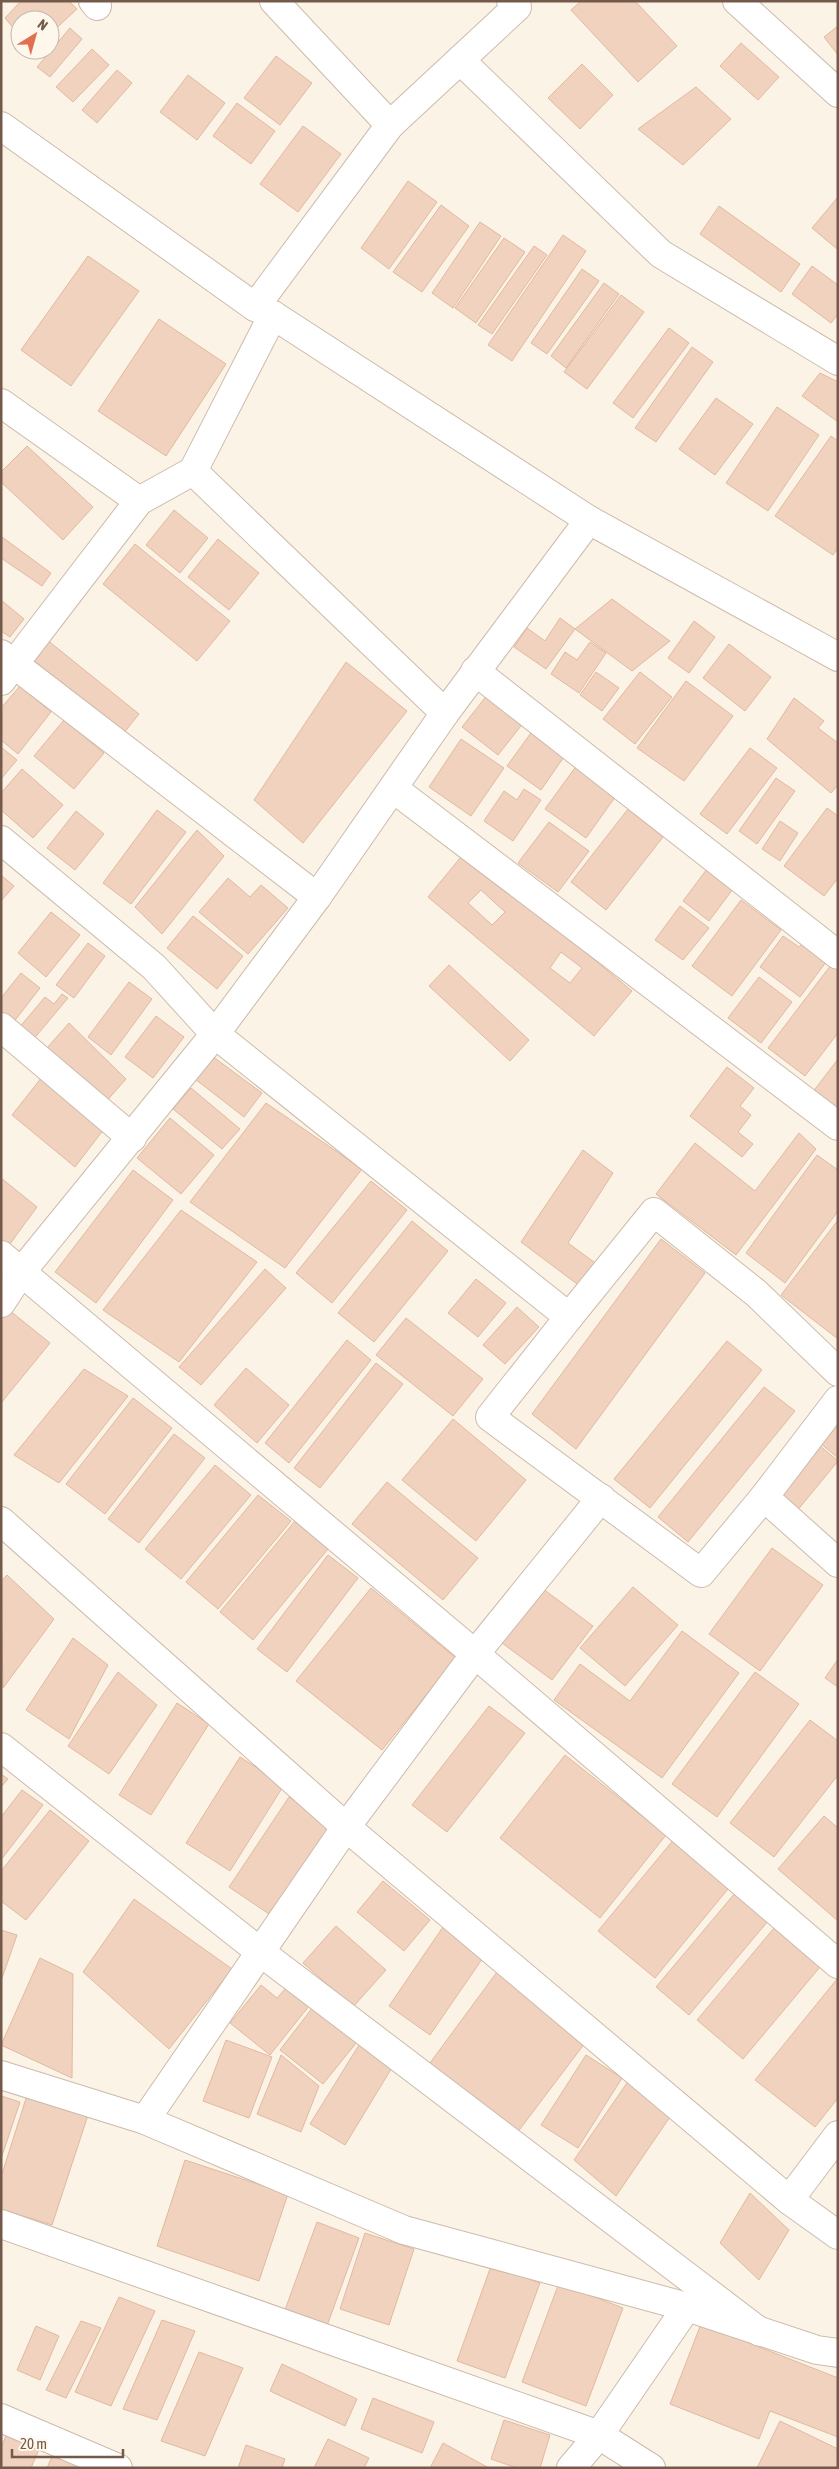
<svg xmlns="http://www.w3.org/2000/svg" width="839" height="2469" font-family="'Asap Condensed',sans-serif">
<rect width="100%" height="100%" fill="#fbf3e5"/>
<g fill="#f0d2be" stroke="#e2b99f" fill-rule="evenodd">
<polygon points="21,1 69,1 77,9 50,34 50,20 20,20 20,36 5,18"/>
<polygon points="581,1 635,1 677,46 638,82 571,10"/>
<polygon points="838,26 838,55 824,37"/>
<polygon points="70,28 82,39 50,77 37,67"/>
<polygon points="741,43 779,77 758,100 720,66"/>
<polygon points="92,49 109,65 73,102 56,87"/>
<polygon points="276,56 312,83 280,125 244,98"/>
<polygon points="582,64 613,95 580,129 548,98"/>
<polygon points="117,70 132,83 97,123 82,110"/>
<polygon points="188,75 225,103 197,140 160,112"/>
<polygon points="696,87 731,119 683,165 638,129"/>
<polygon points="237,103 275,131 251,164 213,136"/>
<polygon points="303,126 341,154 298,212 260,184"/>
<polygon points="408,181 437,202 389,269 361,248"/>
<polygon points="838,197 838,249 837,249 812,228"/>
<polygon points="441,205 469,226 422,292 393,272"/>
<polygon points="719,206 800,264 781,292 700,234"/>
<polygon points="480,222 501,236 453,308 432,293"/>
<polygon points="563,235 586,251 512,361 488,345"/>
<polygon points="504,238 525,252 476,323 455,308"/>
<polygon points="534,246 547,255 492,334 478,325"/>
<polygon points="88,256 139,291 71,386 21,350"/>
<polygon points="812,266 838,285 838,314 831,323 792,294"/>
<polygon points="582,269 599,281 547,354 531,343"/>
<polygon points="604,283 619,294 566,368 551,356"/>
<polygon points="621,295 644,312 587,389 564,372"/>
<polygon points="159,319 226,364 166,456 98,411"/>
<polygon points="669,328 689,343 633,418 613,403"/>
<polygon points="692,347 713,362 656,442 635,428"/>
<polygon points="820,373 838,382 838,422 802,396"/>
<polygon points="716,398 753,424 715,475 679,449"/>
<polygon points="777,407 819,435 768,511 726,483"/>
<polygon points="831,436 838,441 838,548 833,555 775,516"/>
<polygon points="27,446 93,507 63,540 1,482 1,472"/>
<polygon points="174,510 208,538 180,573 146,545"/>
<polygon points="2,537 51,573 42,586 1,558"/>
<polygon points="218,539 259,573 229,610 188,577"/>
<polygon points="135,544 230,621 197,661 103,584"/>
<polygon points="612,599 670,641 632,671 575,629"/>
<polygon points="1,600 24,619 10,637 1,631"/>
<polygon points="560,618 575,629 546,669 514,647 527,628 545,641"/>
<polygon points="694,621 715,637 689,673 668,658"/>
<polygon points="46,639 139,714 123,734 31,658"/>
<polygon points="590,642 606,653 579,693 551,674 565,652 577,660"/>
<polygon points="729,644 771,677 745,711 703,678"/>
<polygon points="346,662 407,711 303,843 254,800"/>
<polygon points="596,672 619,688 602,711 580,695"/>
<polygon points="640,672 672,697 635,744 603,719"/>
<polygon points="686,681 733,716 684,781 637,748"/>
<polygon points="20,686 51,712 18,754 1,740 1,708"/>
<polygon points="488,694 524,722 498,755 462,727"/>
<polygon points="794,698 824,721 818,728 838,743 838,785 831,793 767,739"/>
<polygon points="64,720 104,753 74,789 34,756"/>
<polygon points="533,730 566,754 541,790 507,766"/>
<polygon points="461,739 504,768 471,816 429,787"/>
<polygon points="1,747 17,760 1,779"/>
<polygon points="750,748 777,768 727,834 700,814"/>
<polygon points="577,765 618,793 586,838 545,809"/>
<polygon points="22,769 63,805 33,838 1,810 1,793"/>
<polygon points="776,778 795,791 757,844 739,831"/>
<polygon points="524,789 541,800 513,841 484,821 504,791 517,800"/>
<polygon points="827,808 838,816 838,878 824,896 784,866"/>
<polygon points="628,809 663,837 606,910 571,882"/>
<polygon points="157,810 186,832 131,904 103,883"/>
<polygon points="76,811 104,834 75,870 47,848"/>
<polygon points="780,821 798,833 780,861 762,849"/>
<polygon points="549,822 589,851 558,892 518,863"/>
<polygon points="197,830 224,856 162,934 135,907"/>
<path d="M465 852 632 991 594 1036 428 897ZM481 890 505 912 492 925 468 903ZM561 952 582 968 570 983 550 968Z"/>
<polygon points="713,861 739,881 709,921 683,901"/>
<polygon points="1,875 14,886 1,901"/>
<polygon points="228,878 250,897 261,885 288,908 248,954 199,912"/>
<polygon points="741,900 781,930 732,996 692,966"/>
<polygon points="680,906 709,928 683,960 655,940"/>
<polygon points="51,912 80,935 46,977 18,953"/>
<polygon points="193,916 243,956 217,989 167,948"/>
<polygon points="783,936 799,947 803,943 832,954 800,997 760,967"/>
<polygon points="88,943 105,956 74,998 56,985"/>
<polygon points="834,961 838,964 838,1033 805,1076 768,1048"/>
<polygon points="449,965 529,1040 510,1061 429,986"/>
<polygon points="21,973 40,988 13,1023 1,1014 1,998"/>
<polygon points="759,977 792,1002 761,1043 728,1018"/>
<polygon points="129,982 152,999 111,1055 88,1037"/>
<polygon points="62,994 68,998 32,1041 18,1029 45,997 54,1004"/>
<polygon points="156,1016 184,1037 153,1078 125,1057"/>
<polygon points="69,1023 126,1079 104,1104 47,1048"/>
<polygon points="212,1056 262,1093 244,1117 195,1079"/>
<polygon points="838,1059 838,1112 812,1093"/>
<polygon points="727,1067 754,1088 740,1106 751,1115 738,1132 753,1144 742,1157 690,1116"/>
<polygon points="42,1077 104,1129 75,1167 12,1115"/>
<polygon points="191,1088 240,1129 222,1149 173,1109"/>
<polygon points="266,1103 362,1169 285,1268 190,1202"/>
<polygon points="170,1118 214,1155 181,1194 137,1158"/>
<polygon points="799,1133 816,1149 736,1255 656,1194 695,1143 755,1191"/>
<polygon points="583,1150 613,1173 568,1243 598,1265 581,1287 521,1242"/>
<polygon points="817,1155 838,1170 838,1211 785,1283 746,1253"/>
<polygon points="133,1170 173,1200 96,1303 55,1272"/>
<polygon points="1,1178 37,1207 7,1248 1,1243"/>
<polygon points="371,1181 407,1210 332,1303 296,1273"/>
<polygon points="181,1210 257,1262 179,1362 103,1310"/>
<polygon points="838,1220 838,1339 781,1295"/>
<polygon points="412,1221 448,1251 374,1342 338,1313"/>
<polygon points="661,1239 705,1273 576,1449 532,1414"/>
<polygon points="265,1269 286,1288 201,1385 179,1367"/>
<polygon points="476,1279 506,1303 478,1337 448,1313"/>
<polygon points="517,1307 539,1327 505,1364 483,1345"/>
<polygon points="9,1310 50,1343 1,1403 1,1320"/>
<polygon points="406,1318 483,1379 453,1416 376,1355"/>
<polygon points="347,1340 371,1360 289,1463 265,1443"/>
<polygon points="727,1341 762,1370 650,1508 614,1479"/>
<polygon points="376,1363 403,1384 320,1488 294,1468"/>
<polygon points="246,1368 289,1405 257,1443 214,1405"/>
<polygon points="84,1369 128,1396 59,1483 14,1455"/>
<polygon points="764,1387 795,1411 688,1542 658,1517"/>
<polygon points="133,1398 172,1428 105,1514 66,1484"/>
<polygon points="453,1419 526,1480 476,1541 402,1480"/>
<polygon points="838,1423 838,1458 820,1443"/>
<polygon points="174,1434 205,1458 139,1543 108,1519"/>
<polygon points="819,1445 838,1461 796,1512 777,1497"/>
<polygon points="215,1465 251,1495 181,1579 145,1549"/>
<polygon points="387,1482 478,1558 443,1600 352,1524"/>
<polygon points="258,1495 291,1521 218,1609 186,1582"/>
<polygon points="295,1521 328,1549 253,1640 220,1612"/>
<polygon points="772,1548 823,1585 760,1671 709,1634"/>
<polygon points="328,1555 358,1578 287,1672 257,1649"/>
<polygon points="7,1575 54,1619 3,1688 1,1581"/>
<polygon points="539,1586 593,1626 552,1680 498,1640"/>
<polygon points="633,1587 678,1625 625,1686 580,1648"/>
<polygon points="371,1588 456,1658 382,1750 296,1681"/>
<polygon points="682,1631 739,1673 662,1778 554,1700 580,1664 630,1701"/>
<polygon points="73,1638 108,1665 69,1739 26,1710"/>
<polygon points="838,1659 838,1687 825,1678"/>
<polygon points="118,1672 157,1705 109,1774 68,1746"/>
<polygon points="755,1672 799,1704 717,1817 672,1784"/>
<polygon points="177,1703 209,1724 151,1815 119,1795"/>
<polygon points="489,1706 525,1733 447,1832 412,1805"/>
<polygon points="810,1720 838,1741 838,1775 774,1857 730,1823"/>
<polygon points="565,1755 666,1835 600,1918 500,1838"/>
<polygon points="240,1757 284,1785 230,1871 186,1843"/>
<polygon points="1,1774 8,1779 1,1787"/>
<polygon points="22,1790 43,1805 1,1860 1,1817"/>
<polygon points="289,1797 332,1825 272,1916 229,1887"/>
<polygon points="50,1810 89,1841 26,1920 1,1901 1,1871"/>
<polygon points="824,1816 838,1828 838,1921 778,1869"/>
<polygon points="675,1838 732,1884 655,1978 598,1931"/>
<polygon points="383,1881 430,1920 404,1951 357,1912"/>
<polygon points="736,1892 769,1920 689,2015 656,1987"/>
<polygon points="134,1899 232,1969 169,2049 83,1972"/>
<polygon points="445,1924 487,1952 430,2035 389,2006"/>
<polygon points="336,1926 386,1970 353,2007 303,1963"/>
<polygon points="774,1928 820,1967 743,2059 697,2020"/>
<polygon points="1,1930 17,1935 1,1981"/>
<polygon points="40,1958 73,1974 72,2078 1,2045"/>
<polygon points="497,1972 588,2039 517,2133 427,2067"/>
<polygon points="837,1979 838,2098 815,2127 755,2080"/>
<polygon points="261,1985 277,1998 286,1988 309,2006 270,2055 230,2023"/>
<polygon points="313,2007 357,2042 323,2084 280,2050"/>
<polygon points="226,2040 272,2057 249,2118 203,2101"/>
<polygon points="359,2045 393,2066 345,2145 310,2124"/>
<polygon points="281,2055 319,2086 301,2132 257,2114"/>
<polygon points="586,2055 622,2078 578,2148 541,2125"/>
<polygon points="631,2077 672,2114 616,2196 574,2160"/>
<polygon points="29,2089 90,2109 52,2225 1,2209 1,2177"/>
<polygon points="1,2096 20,2102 1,2159"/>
<polygon points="185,2160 288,2194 259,2281 157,2246"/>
<polygon points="750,2193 789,2230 759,2280 720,2243"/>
<polygon points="317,2222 359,2238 324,2334 282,2318"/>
<polygon points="365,2233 414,2249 389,2325 340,2309"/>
<polygon points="491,2266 540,2283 505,2378 457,2361"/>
<polygon points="559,2283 623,2308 586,2406 522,2382"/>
<polygon points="119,2297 155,2311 111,2406 75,2392"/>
<polygon points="162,2320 195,2331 157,2420 123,2409"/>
<polygon points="81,2321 101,2328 66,2398 46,2390"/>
<polygon points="701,2324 838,2378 838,2437 770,2411 759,2439 670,2404"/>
<polygon points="36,2326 59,2336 40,2380 17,2370"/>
<polygon points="199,2352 243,2368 205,2456 161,2441"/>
<polygon points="282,2364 357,2399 345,2426 270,2391"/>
<polygon points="373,2398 434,2422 422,2453 361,2429"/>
<polygon points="504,2420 550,2435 540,2468 517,2468 491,2459"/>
<polygon points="780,2421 838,2449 838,2468 757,2468"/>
<polygon points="10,2426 43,2440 31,2468 1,2468 1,2448"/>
<polygon points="328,2439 369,2458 364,2468 314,2468"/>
<polygon points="443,2443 489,2468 430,2468"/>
<polygon points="246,2445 285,2459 282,2468 238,2468"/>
<polygon points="54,2452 88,2468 47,2468"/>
</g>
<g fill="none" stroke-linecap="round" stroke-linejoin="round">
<defs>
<g id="minor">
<polyline points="93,1 97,6"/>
<polyline points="274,1 390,125 460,60"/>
<polyline points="511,1 517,7 460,60 661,254 838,361"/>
<polyline points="737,1 838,93"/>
<polyline points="1,126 255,307 273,315 589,520 838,657"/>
<polyline points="255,307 390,125"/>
<polyline points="1,403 139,501"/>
<polyline points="193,471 445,713"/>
<polyline points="1,654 317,897"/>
<polyline points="475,671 838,955"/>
<polyline points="1,681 139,501 193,471 273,315"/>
<polyline points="394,789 838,1126"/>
<polyline points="1,840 154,967 215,1034 569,1317 490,1417 701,1573 764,1497 838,1563"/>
<polyline points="1,1027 132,1138"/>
<polyline points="1,1255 475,1654 601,1498"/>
<polyline points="1,1303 22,1271 215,1034 317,897 445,713 589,520"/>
<polyline points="569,1317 654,1212 756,1293 838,1372"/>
<polyline points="764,1497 838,1400"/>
<polyline points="1,1521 346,1827 789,2200 838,2235"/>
<polyline points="1,1747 259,1951 760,2332"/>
<polyline points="1,2075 145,2120 404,2230 687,2307 817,2350 838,2353"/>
<polyline points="145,2120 346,1827 475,1654 838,1964"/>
<polyline points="789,2200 838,2135"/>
<polyline points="1,2224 599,2435 651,2468"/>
<polyline points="1,2418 118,2468"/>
<polyline points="571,2468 599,2435 687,2307"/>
</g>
</defs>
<use href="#minor" stroke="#cdbbac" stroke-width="30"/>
<use href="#minor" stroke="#fff" stroke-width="28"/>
</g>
<rect width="839" height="2469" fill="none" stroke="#735a4b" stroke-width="5"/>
<g transform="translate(35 35) rotate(37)"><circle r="24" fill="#fef7ec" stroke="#c6b8ac"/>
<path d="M0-4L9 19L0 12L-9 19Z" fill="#e0704f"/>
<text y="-8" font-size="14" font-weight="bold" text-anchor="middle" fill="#735a4b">N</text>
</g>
<path d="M12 2449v8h111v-8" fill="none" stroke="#735a4b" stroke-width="2.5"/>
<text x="20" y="2449" font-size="15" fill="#735a4b" stroke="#fef7ec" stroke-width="4" paint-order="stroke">20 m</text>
</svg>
